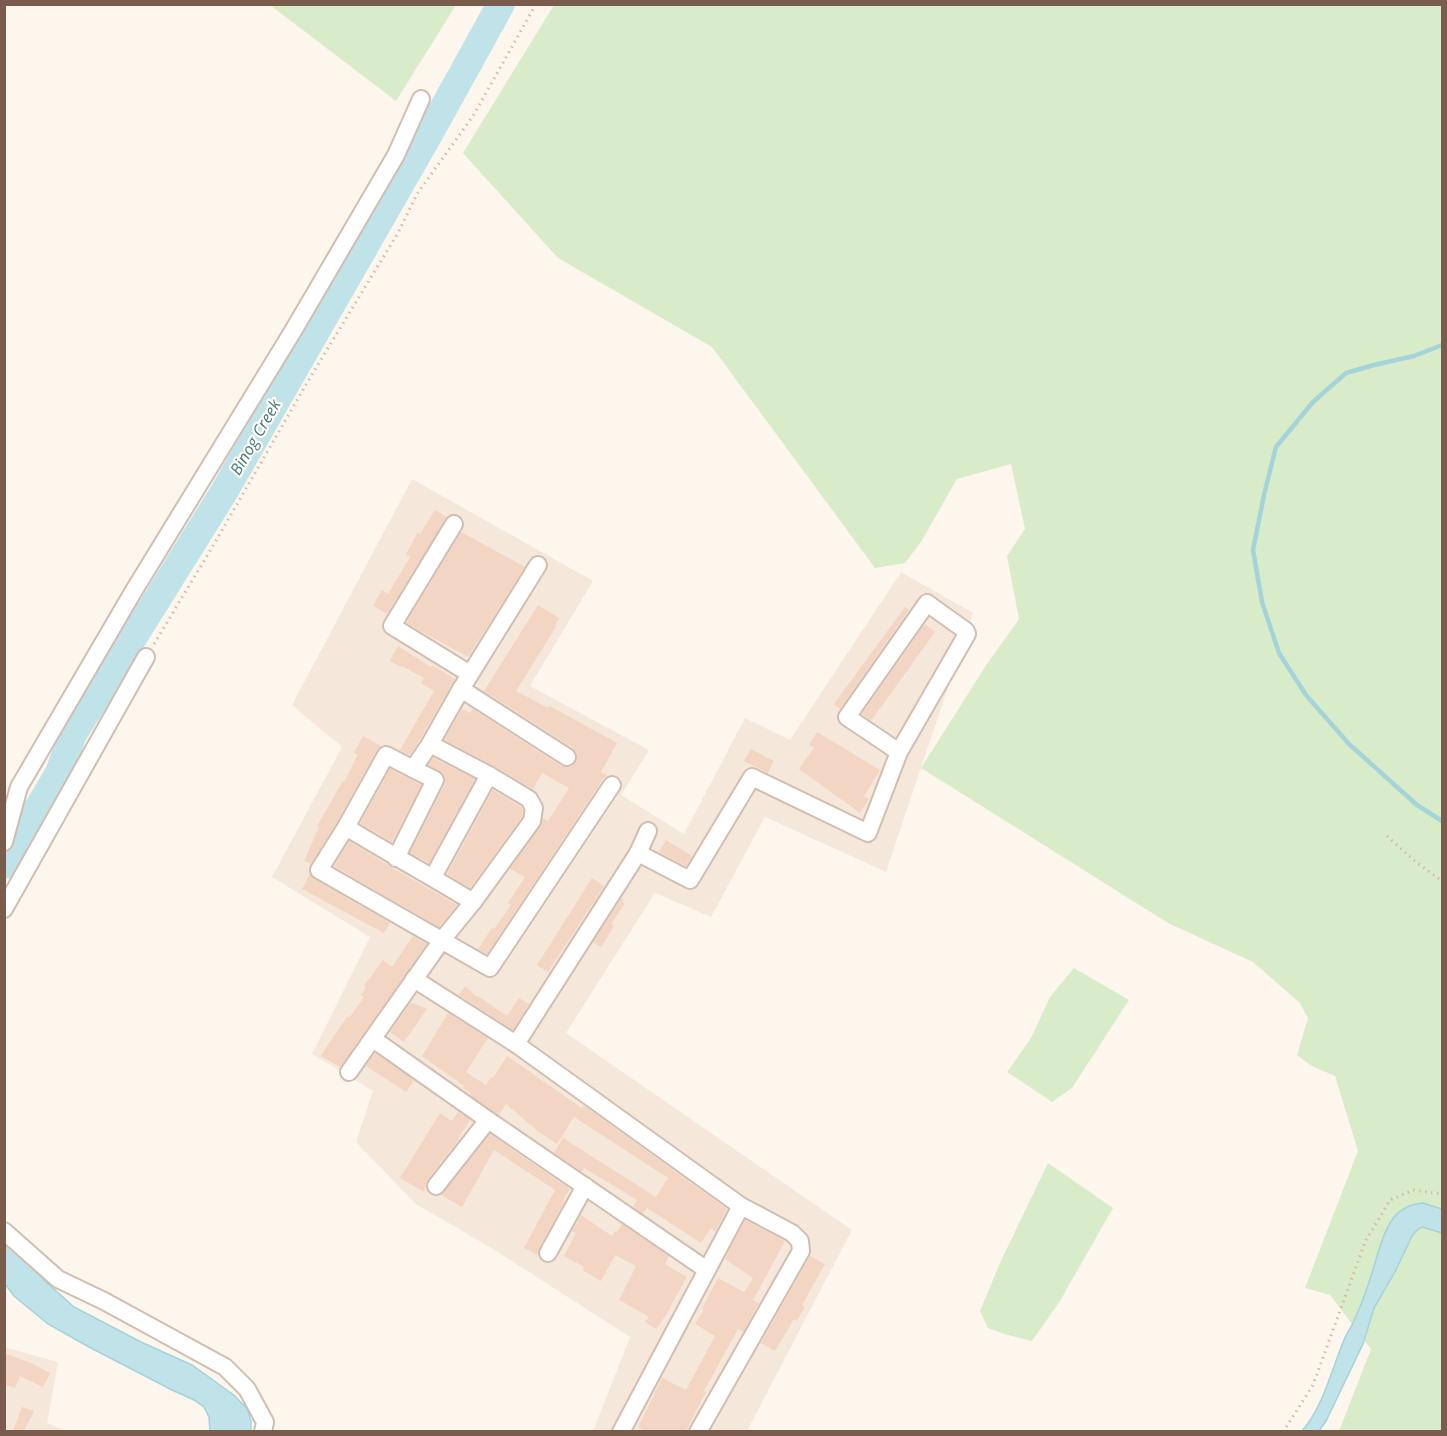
<svg xmlns="http://www.w3.org/2000/svg" width="1447" height="1436" font-family="'Open Sans',sans-serif">
<rect width="100%" height="100%" fill="#fdf6ec"/>
<g fill="#f5e8da">
<polygon points="412,479 593,581 530,686 649,750 621,795 684,834 745,718 790,740 901,572 973,613 886,872 765,817 711,917 655,893 566,1033 852,1230 747,1431 593,1431 630,1337 493,1249 416,1204 356,1142 373,1091 312,1054 370,937 272,877 342,747 292,705"/>
<polygon points="4,1347 58,1362 47,1423 65,1431 5,1431"/>
</g>
<g fill="#d8ecc9">
<polygon points="270,5 456,5 396,101"/>
<polygon points="554,5 1442,5 1442,1431 1339,1431 1371,1349 1330,1295 1305,1288 1358,1151 1335,1076 1312,1066 1297,1055 1308,1018 1300,1003 1253,962 1168,923 921,768 987,664 1019,619 1007,556 1025,529 1011,464 957,479 921,542 905,563 875,568 712,347 558,258 463,153"/>
<polygon points="1074,968 1129,1000 1072,1088 1052,1102 1007,1072 1031,1038 1050,997"/>
<polygon points="1048,1163 1113,1208 1060,1301 1032,1341 1004,1334 988,1328 980,1311 1000,1263"/>
</g>
<g fill="#bfe3e8" stroke="#a5d3da" stroke-width="1.5">
<path d="M1423 1203 1442 1209V1233L1422 1227 1417 1230 1412 1236 1396 1270 1374 1308 1363 1344 1326 1421 1319 1431H1302C1324 1405 1331 1371 1344 1340 1346 1334 1350 1329 1353 1323 1360 1308 1366 1292 1371 1276 1377 1259 1380 1239 1390 1223 1397 1211 1409 1204 1423 1203Z"/>
<polygon points="4,1239 45,1281 74,1307 141,1342 192,1365 235,1396 247,1409 251,1421 251,1431 210,1431 209,1417 204,1407 194,1400 172,1390 89,1347 48,1324 14,1296 5,1284"/>
</g>
<g fill="none" stroke-linecap="round" stroke-linejoin="round">
<polyline stroke="#a5d3da" stroke-width="4.5" points="1442,345 1414,356 1374,365 1346,373 1313,402 1276,447 1264,495 1253,550 1262,602 1279,653 1306,695 1349,744 1417,805 1442,821"/>
<polyline stroke="#bfe3e8" stroke-width="28" points="4,865 59,773 73,734 224,492 428,136 501,4"/>
</g>
<g fill="#f3d5c3">
<polygon points="435,510 447,517 387,614 373,606 382,590 388,594 410,557 406,554 418,532 420,534"/>
<polygon points="461,532 525,567 468,657 406,623"/>
<polygon points="538,605 559,618 555,626 556,627 516,691 548,708 549,706 557,710 617,743 601,772 607,776 603,779 487,954 478,949 492,928 494,929 511,905 508,903 525,877 510,869 540,827 543,818 548,821 569,788 542,773 533,789 494,766 444,740 462,709 470,713 473,709 561,766 567,767 571,767 575,763 577,757 576,752 573,748 484,691"/>
<polygon points="905,607 909,610 840,709 834,704"/>
<polygon points="925,624 935,632 871,721 862,714"/>
<polygon points="398,646 431,667 432,665 455,679 421,738 410,755 400,750 434,691 421,683 424,678 402,666 401,667 390,661"/>
<polygon points="817,732 880,770 864,796 869,799 860,813 799,769 814,748 809,745"/>
<polygon points="363,736 381,746 377,750 337,822 311,864 304,861 319,827 317,826 343,781 344,782 358,754 354,753"/>
<polygon points="751,749 774,761 768,773 744,761"/>
<polygon points="433,758 475,779 429,863 410,853 445,784 445,779 443,774 428,765"/>
<polygon points="390,769 421,785 392,842 360,823"/>
<polygon points="493,790 521,807 523,810 522,817 470,888 447,874"/>
<polygon points="666,840 692,856 686,866 659,852"/>
<polygon points="349,841 391,867 457,905 439,927 334,866"/>
<polygon points="310,874 314,879 390,923 384,933 302,889"/>
<polygon points="592,878 604,886 548,972 537,965"/>
<polygon points="622,898 624,899 622,902 625,903 611,924 614,926 601,947 593,942"/>
<polygon points="413,936 427,944 340,1067 321,1056 329,1043 347,1017 349,1018 364,997 361,995 366,987 364,986 383,960 392,967"/>
<polygon points="465,986 477,997 478,996 507,1016 519,998 529,1004 513,1030 459,995"/>
<polygon points="411,1002 427,1009 404,1042 390,1032"/>
<polygon points="448,1013 488,1038 466,1072 486,1085 491,1077 493,1078 507,1056 582,1108 583,1106 590,1110 727,1209 715,1232 711,1228 701,1243 647,1208 643,1214 633,1207 637,1200 584,1168 582,1172 554,1153 563,1138 656,1197 668,1178 574,1117 557,1144 539,1132 506,1104 499,1115 470,1095 471,1093 463,1088 464,1086 422,1056"/>
<polygon points="375,1053 414,1080 406,1092 366,1066"/>
<polygon points="458,1112 470,1120 458,1139 459,1139 428,1179 424,1192 400,1178 440,1113 452,1121"/>
<polygon points="490,1134 570,1189 563,1200 565,1201 539,1248 537,1255 524,1248 555,1190 494,1150 462,1207 441,1195"/>
<polygon points="581,1215 612,1236 615,1231 617,1232 622,1224 669,1256 665,1264 687,1277 670,1307 671,1308 656,1329 645,1322 649,1317 619,1300 636,1266 615,1255 601,1281 582,1270 584,1267 564,1256 576,1233 572,1231"/>
<polygon points="745,1220 785,1241 753,1300 759,1303 743,1332 738,1329 704,1391 706,1392 686,1431 640,1431 642,1429 638,1427 662,1378 686,1390 715,1336 695,1324 704,1310 702,1308 718,1278 744,1292 753,1278 725,1259"/>
<polygon points="810,1256 825,1264 802,1305 805,1307 797,1321 794,1319 775,1351 761,1343"/>
<polygon points="4,1353 31,1363 50,1373 43,1387 20,1376 15,1388 4,1384"/>
<polygon points="22,1407 34,1411 24,1431 13,1431"/>
</g>
<g fill="none" stroke-linecap="round" stroke-linejoin="round">
<defs>
<g id="minor">
<polyline points="454,524 392,626 470,674"/>
<polyline points="461,689 567,757"/>
<polyline points="413,769 430,744 461,689 538,565"/>
<path d="M346 827C388 853 431 876 473 902"/>
<polyline points="4,842 19,787 133,592 293,331 396,155 421,99"/>
<polyline points="638,853 690,880 752,777 868,833 899,752 847,717 927,603 966,631 967,634 899,752"/>
<polyline points="396,858 435,780 386,755 346,827 319,870 490,968 612,785"/>
<polyline points="433,877 489,775"/>
<polyline points="4,909 146,657"/>
<polyline points="414,979 516,1044 741,1206 621,1432"/>
<polyline points="373,1039 488,1120 707,1270"/>
<polyline points="516,1044 638,853 648,831"/>
<polyline points="349,1072 442,940 473,902 532,821 534,808 529,799 489,775 430,744"/>
<polyline points="436,1186 488,1120"/>
<polyline points="4,1231 58,1279 104,1301 225,1367 247,1389 265,1422 263,1432"/>
<polyline points="548,1253 585,1186"/>
<polyline points="698,1432 801,1251 800,1241 792,1233 741,1206"/>
</g>
</defs>
<use href="#minor" stroke="#d1beb0" stroke-width="20"/>
<g stroke="#d9b8a5" stroke-width="3" stroke-dasharray="1.5 4.5" stroke-linecap="butt">
<polyline points="154,644 210,551 311,376 398,233 417,194 473,116 536,4"/>
<polyline points="1387,836 1416,862 1442,881"/>
<polyline points="1283,1432 1313,1385 1365,1242 1390,1200 1413,1190 1442,1194"/>
</g>
<use href="#minor" stroke="#fff" stroke-width="16"/>
</g>
<g text-anchor="middle" stroke-width="4.5" stroke-linejoin="round" paint-order="stroke">
<g font-size="16" font-style="italic" fill="#437c86" stroke="#fffaf3">
<text transform="translate(255 437) rotate(-60)" y="6">Binog Creek</text>
</g>
</g>
<rect width="1447" height="1436" fill="none" stroke="#7a5c4d" stroke-width="12"/>
</svg>
